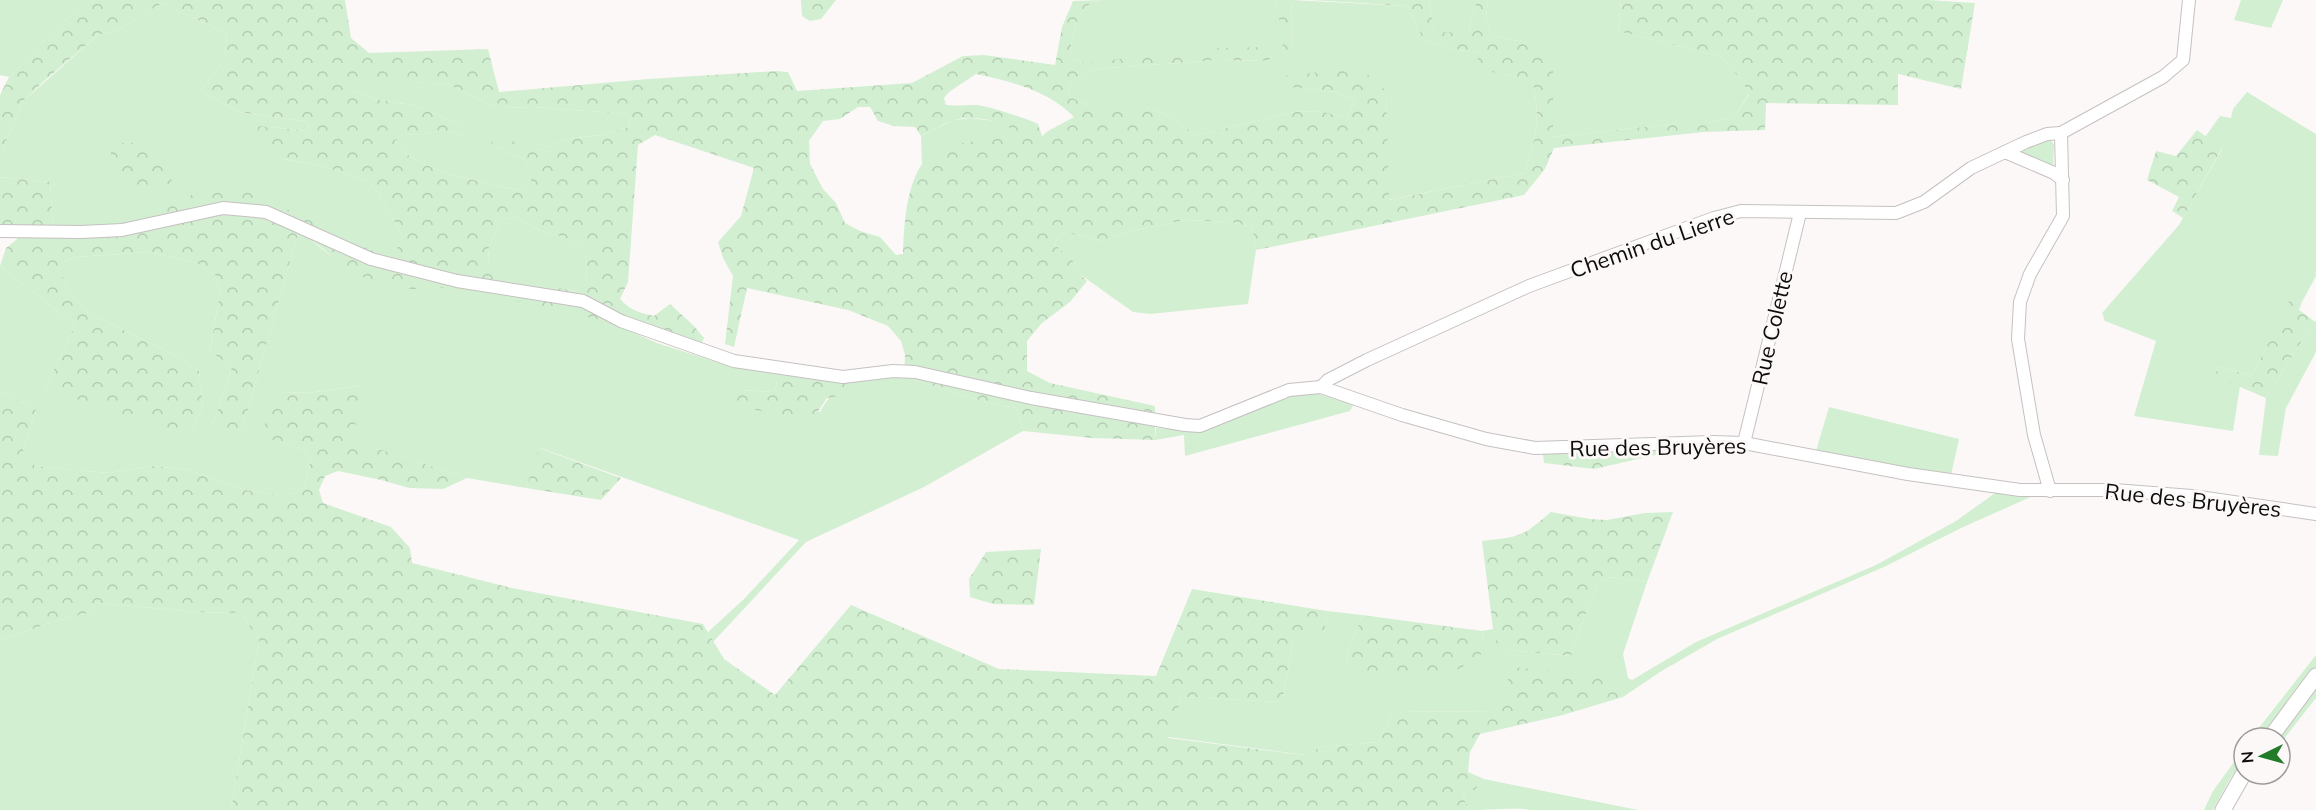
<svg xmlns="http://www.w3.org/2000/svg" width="2316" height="810" font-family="Mulish,sans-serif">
<defs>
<pattern id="forest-crowns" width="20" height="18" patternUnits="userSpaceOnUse" patternTransform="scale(1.5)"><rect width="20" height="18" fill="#d2efd1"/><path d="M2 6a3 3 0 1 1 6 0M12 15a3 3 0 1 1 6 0" fill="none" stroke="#b3ccb2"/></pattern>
</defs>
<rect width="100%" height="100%" fill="#fdf8f8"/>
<g fill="#d2efd1">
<polygon points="0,0 95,0 66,19 9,77 0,75"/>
<path d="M1103 0H1274L1293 48 1291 0 1408 6 1423 39 1454 49 1478 53 1479 69 1532 80C1541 114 1537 140 1524 173L1388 200 1386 91 1288 87 1336 92 1354 100 1348 118 1320 111 1294 112 1197 135 1166 115 1145 107H1092L1070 97 1068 86 1076 78 1097 69 1219 60 1268 61 1272 56 1085 63 1070 58C1070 47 1075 21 1082 11 1087 4 1095 2 1103 0Z"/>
<polygon points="1429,0 1477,0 1468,33 1434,33"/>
<polygon points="1488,0 1621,0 1618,31 1722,57 1743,82 1749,94 1734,117 1707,123 1679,123 1553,137 1532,44 1490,35 1486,17"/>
<polygon points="2241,0 2283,0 2271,28 2234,20"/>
<polygon points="162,3 227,34 225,59 201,91 239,112 309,122 308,131 258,126 276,158 318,165 367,180 379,194 403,237 395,253 381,255 344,238 161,217 119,226 53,227 50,182 0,177 0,155 23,101 98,35 114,32"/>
<polygon points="350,78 447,84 498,108 532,107 630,114 629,127 600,135 568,139 539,150 492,145 526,160 533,183 521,191 444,173 410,157 395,141 402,135 424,134 443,130 465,137 465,127 417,106 374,99 350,89"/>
<polygon points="2247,92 2316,134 2316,276 2302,302 2291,298 2252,376 2219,367 2214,376 2240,386 2233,431 2134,416 2156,341 2105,321 2102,313 2179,225 2222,149 2205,137 2220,116 2231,118 2233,109"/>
<polygon points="970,118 995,121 1009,126 1009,133 1004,137 936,151 922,164 921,136 954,120"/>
<polygon points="2046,140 2051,140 2054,145 2053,168 2017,153"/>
<path d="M514 217C523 220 531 227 539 230 576 241 591 240 586 284L579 291C547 287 513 287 488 266L489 246 501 220Z"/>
<polygon points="1185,220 1230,222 1252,227 1256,250 1248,304 1150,314 1133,312 1081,275 1073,261 1054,244 1064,232 1104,241 1135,230"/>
<path d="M298 234 307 237 348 269 449 273 610 322 657 343 720 363 778 374 775 392 741 390 820 412C838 377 868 375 904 377L989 403 1017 408 1023 431 924 487 806 542 713 642 708 632 744 599 799 540 540 448 526 488 467 478 353 441 358 386 308 393 282 392 263 437 303 449 311 461 304 487 295 493 277 495 245 490 189 470 153 466 109 473 34 466 23 450 36 409 0 391V266L75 325 45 388 192 430 203 407 199 371 171 353 88 313 63 282V262L75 257 151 252 196 263 215 275 220 292 210 350 232 367 213 425 242 430Z"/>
<polygon points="2314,321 2316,322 2316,352 2286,408 2278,456 2259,455 2266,398"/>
<polygon points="1295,393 1316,393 1354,404 1350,411 1185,456 1184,435 1155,440 1156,428 1188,430"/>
<polygon points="1829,407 1959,439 1951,475 1840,457 1816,451"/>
<polygon points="1998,491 2035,495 1961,528 1884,567 1717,639 1660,672 1623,697 1619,682 1498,711 1393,712 1379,742 1321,747 1306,755 1168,737 1182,697 1282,702 1294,636 1324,636 1327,611 1362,615 1346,660 1349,666 1483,644 1482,631 1493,629 1499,649 1571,656 1597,582 1609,577 1647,582 1623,654 1628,678 1632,680 1696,642 1876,565 1956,521"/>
<polygon points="97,603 198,612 241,613 259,641 231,810 0,810 0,640 53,622 88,613"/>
<polygon points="2316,655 2316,668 2311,674 2259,738 2251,738"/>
<polygon points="2316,684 2316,698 2280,744 2280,738 2274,738"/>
<polygon points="2244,748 2244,759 2230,779 2213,810 2204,810 2213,791"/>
<path d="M1484 779 1638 810H1530C1522 807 1484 810 1471 810L1465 802 1463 790H1475Z"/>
</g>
<g fill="url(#forest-crowns)" fill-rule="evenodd">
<path d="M95 0H345L351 38 369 53 488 49 499 92 648 79 776 71 788 72 797 91 912 83 963 56 984 55 1055 65 1062 27 1073 1 1103 0C1095 2 1087 4 1082 11 1075 21 1070 47 1070 58L1085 63 1220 48 1267 47 1272 56 1268 61 1219 60 1097 69 1076 78 1068 86 1070 97 1092 107H1145L1166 115 1197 135 1294 112 1320 111 1348 118 1354 100 1336 92 1288 87 1283 76 1361 68 1386 91 1389 200 1524 173C1537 140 1541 115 1532 80L1478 69V53L1454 49 1423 39 1408 6 1310 0H1429L1434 32 1468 33 1477 0H1488L1486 17 1490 35 1532 44 1553 55V137L1679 123H1707L1734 117 1749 95 1743 82 1722 57 1618 31 1621 0H1928L1975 3 1961 89 1898 74V105L1766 103 1765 130 1704 132 1554 148 1545 169 1524 195 1256 250 1252 227 1230 222 1185 220 1135 230 1104 241 1064 232 1054 244 1073 261 1081 275 1087 281 1070 302 1042 323 1027 341V371L1050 383 1155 406V440L1092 438 1023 431 1017 408 989 403 904 377 905 355 901 341 888 326 848 310 747 288 734 347 725 344 733 276 723 258 718 242 741 216 754 168 655 135 638 145 628 282 620 299C630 310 640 313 654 316L670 304 694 326 704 338 701 345 637 326 616 311 610 322 481 293 480 282 449 274 443 288C409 292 378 287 348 269 331 258 318 240 298 234L242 430 225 435 213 425 232 367 210 351 220 292 215 275 196 263 151 252 75 257 63 262V282L88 313 171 353 199 371 203 407 192 430 171 432 45 388 75 325 0 266 6 248 23 234 162 224 161 206 219 185 252 192 381 255 395 252 403 237 379 194 367 180 318 165 276 158 265 151 257 136 258 126 308 131 309 122 239 112 201 91 225 59 227 34 162 3 114 32 98 35 44 81 23 101 0 155V95L9 77 66 19ZM976 74C1010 81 1049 91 1074 117L1048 131 1042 136 1038 124C1028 119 986 105 975 105 965 105 956 106 946 105L944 98 949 92ZM350 79 447 84 498 108 532 107 630 114 629 127 600 135 568 139 539 150 491 134 492 145 526 160 532 183 521 191 444 173 410 157 395 141 402 135 424 134 443 130 465 137V127L417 106 374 99 350 89ZM858 107H870L878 121 894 126 915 127 921 136C932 131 941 125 952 121 968 114 992 120 1009 126V133L1004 137C987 140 950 143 936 151 906 168 904 224 903 254L896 255 880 237 860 231 845 223 836 203 823 189 810 164 809 141 823 121 840 119ZM514 217C523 220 531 227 539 230 576 241 591 240 586 284L578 291C547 286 513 287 488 265L489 246 501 220Z"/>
<polygon points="801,0 836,0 821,19 810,21 802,16"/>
<polygon points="1274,0 1291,0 1293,48 1290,65 1285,61 1278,10"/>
<polygon points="2197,130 2222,148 2183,218 2172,211 2179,197 2147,180 2156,151 2176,156"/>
<path d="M118 143H143L164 154 174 174 170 184C153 192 129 182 111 178V150Z"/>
<polygon points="0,177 50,182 53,227 0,224"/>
<polygon points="2291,297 2302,302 2299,310 2314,321 2266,398 2214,376 2219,367 2252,376"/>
<polygon points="778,374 848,382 852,394 827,398 811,422 733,405 733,396 741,390 775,392"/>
<polygon points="359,386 354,441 467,478 443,489 409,488 381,480 338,471 325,476 319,490 323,503 391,527 410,548 412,563 512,588 703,624 724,659 775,695 851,605 999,669 1156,676 1192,589 1327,611 1324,636 1294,636 1282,702 1182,697 1168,738 1305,755 1321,747 1379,742 1393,712 1498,711 1512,667 1612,676 1619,681 1623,697 1563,715 1480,734 1470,752 1468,772 1484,779 1475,790 1463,790 1465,802 1471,810 231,810 259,641 241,613 198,612 97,603 88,613 53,622 0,640 0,391 36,409 23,450 35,466 109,473 153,466 189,470 245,490 277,495 295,493 304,487 311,461 303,449 262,437 272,395 282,392 308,393"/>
<polygon points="1636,447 1657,447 1660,454 1594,469 1544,463 1543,454 1593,454"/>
<polygon points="539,448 621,478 601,500 526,488"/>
<path d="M1551 512 1590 519 1607 520 1645 513 1673 512 1647 582 1609 577 1597 582 1571 656 1498 649 1493 629 1482 541C1520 537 1522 537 1551 512Z"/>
<polygon points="1041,549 1034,605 993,604 970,597 969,579 986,552"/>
<polygon points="1362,615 1482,631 1483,644 1480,657 1455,671 1388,679 1352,668 1349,666 1346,660"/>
</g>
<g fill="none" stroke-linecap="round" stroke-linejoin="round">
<defs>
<g id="minor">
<polyline points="2005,152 2054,173 2063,180"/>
<polyline points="0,231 81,232 122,230 223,208 266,212 371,259 457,281 583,301 621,321 734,361 843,377 893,371 915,372 1031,398 1185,425 1200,426 1289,390 1321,387 1402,415 1486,439 1535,448 1712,442 1744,443 1908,474 2020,490 2114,490 2192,496 2316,514"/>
<polyline points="1321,387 1328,380 1367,360 1529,286 1714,218 1741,211 1896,213 1924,202 1971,168 2026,142 2047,134 2061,133"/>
<polyline points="1744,443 1800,213"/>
<polyline points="2050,491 2034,435 2018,339 2020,302 2030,274 2063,216 2061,133 2163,77 2183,60 2189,0"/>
</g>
<g id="tertiary">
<polyline points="2270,738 2316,676"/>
<polyline points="2223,810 2244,773"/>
</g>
</defs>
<use href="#minor" stroke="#c6c1c1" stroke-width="14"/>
<use href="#tertiary" stroke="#c6c1c1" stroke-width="17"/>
<use href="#minor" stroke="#fff" stroke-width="12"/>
<use href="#tertiary" stroke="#fff" stroke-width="15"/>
</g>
<g text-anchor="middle" stroke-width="6" stroke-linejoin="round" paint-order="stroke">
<g font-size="22" fill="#0d0c0c" stroke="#fdf8f8">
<text transform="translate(1652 243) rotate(-19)" y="8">Chemin du Lierre</text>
<text transform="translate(1772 328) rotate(-77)" y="8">Rue Colette</text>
<text transform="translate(1658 447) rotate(-1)" y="8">Rue des Bruyères</text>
<text transform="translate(2193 500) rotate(6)" y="8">Rue des Bruyères</text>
</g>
</g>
<g transform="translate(2262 756) rotate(265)"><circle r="28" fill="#fdf8f8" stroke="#9d9a9a" stroke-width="1.5"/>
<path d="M0-4.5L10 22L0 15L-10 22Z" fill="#217b29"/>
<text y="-9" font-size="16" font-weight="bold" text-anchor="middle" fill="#0d0c0c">N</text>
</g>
</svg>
